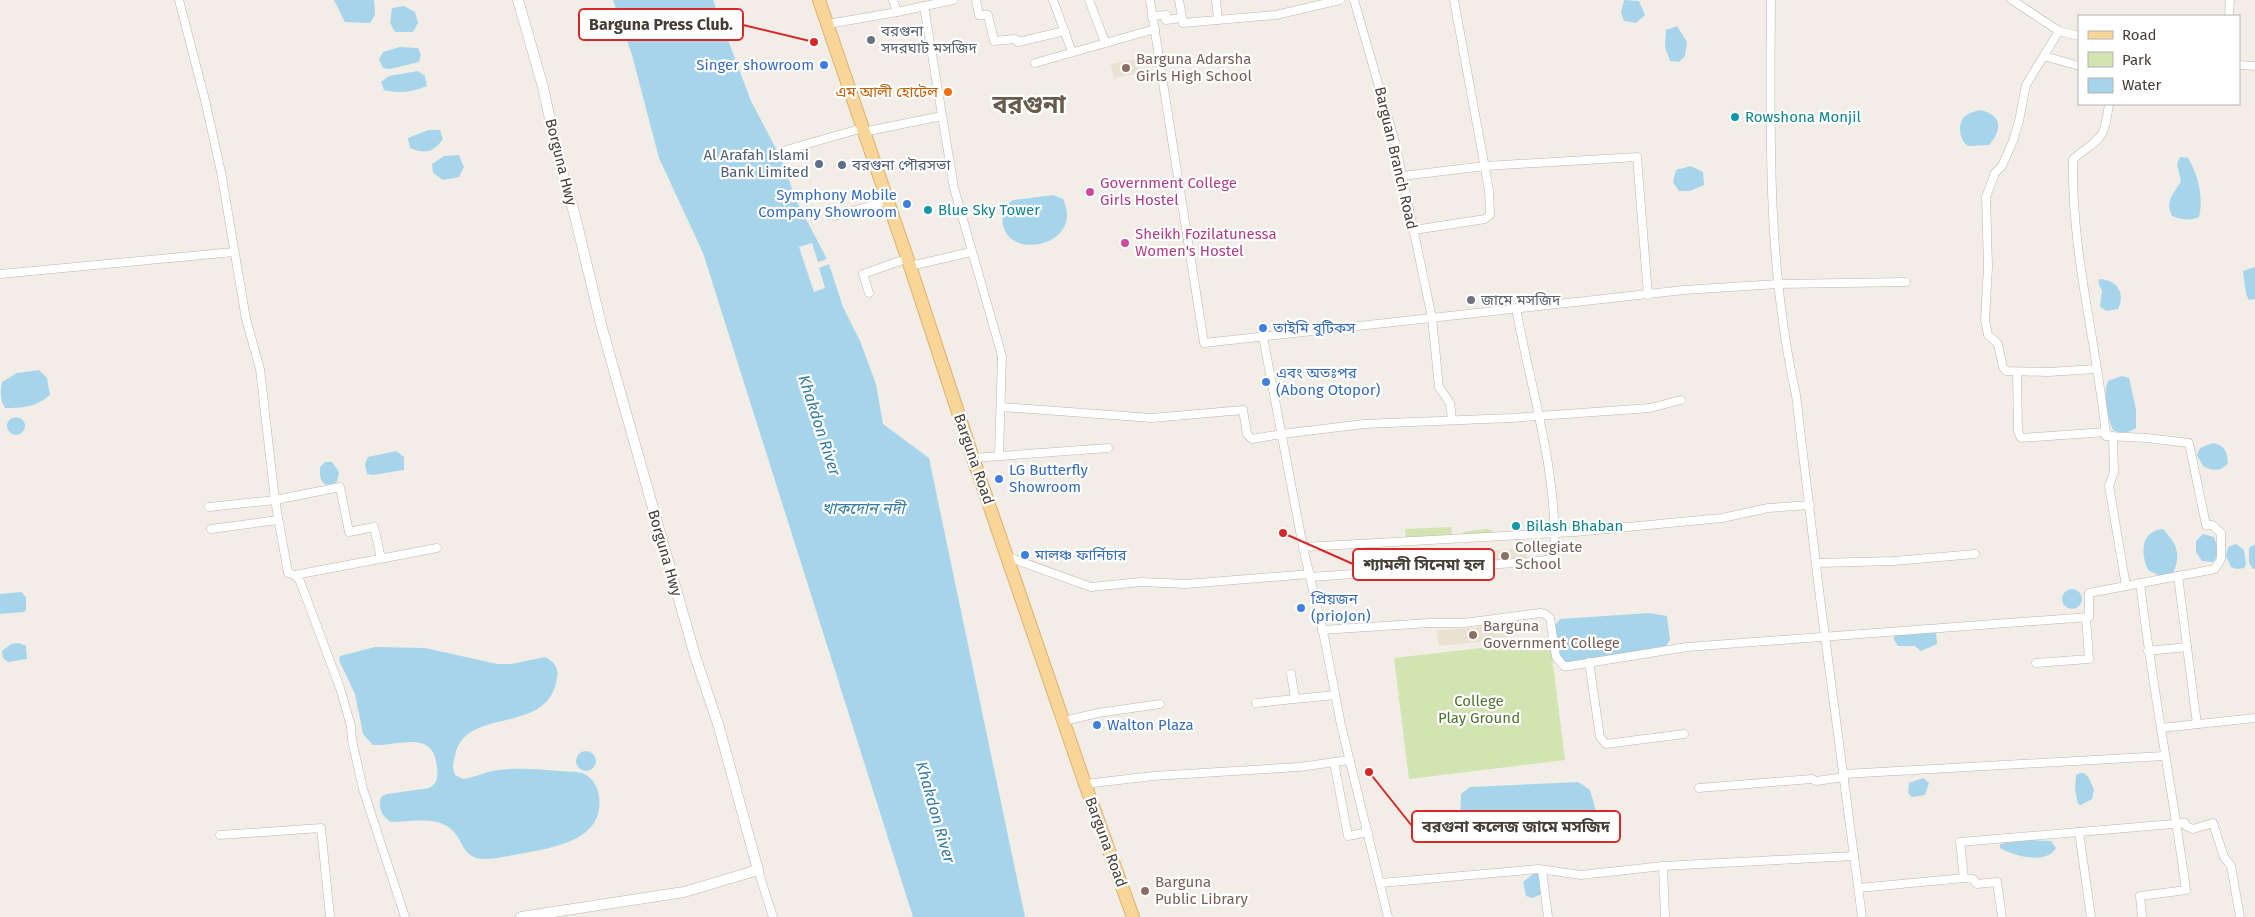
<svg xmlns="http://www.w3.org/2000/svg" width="2255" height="917" font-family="'Fira Sans','Noto Sans Bengali',sans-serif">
<rect width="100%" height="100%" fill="#f2eee7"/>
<g fill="#eae1d1">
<polygon points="1137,59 1140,73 1114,78 1111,64"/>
<polygon points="1526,548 1527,562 1484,565 1484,551"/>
<polygon points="1506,624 1508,639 1439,646 1437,631"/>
</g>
<g fill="#d1e4b2">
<polygon points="1451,527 1452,536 1406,538 1405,529"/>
<polygon points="1486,529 1492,530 1494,534 1464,536 1463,532"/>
<polygon points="1550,640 1565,760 1409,779 1394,658"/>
</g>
<g fill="#a6d5eb">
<polygon points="334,0 374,0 375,15 370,23 345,22"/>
<polygon points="613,0 713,0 751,101 781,158 797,202 827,259 818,262 812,243 799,247 814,292 825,288 819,268 829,264 843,307 860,341 876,384 883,424 929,458 1025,917 913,917 703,253 659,158 632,55"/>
<polygon points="1624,0 1639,1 1645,15 1636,23 1624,21 1621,12"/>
<polygon points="404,6 415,12 418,23 413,32 395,32 390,23 392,8"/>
<polygon points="1677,26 1687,42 1685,56 1679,62 1670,61 1665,47 1666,30"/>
<polygon points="400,47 418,48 421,55 419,62 390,69 383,68 379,59 383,52"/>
<path d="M418 71 425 76 427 86C413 92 399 94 384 90L381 82 389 76Z"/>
<path d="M1980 110C2003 115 2002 130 1989 145L1968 146C1959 140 1957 124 1965 116 1969 113 1976 111 1980 110Z"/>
<path d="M428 130H440L443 139C433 153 425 154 410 148L408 138Z"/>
<polygon points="459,155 464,167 459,177 443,180 433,173 432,164 444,156"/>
<path d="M2180 157 2188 158C2198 175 2204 197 2199 217 2189 221 2182 220 2172 216 2165 200 2173 195 2181 181L2177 164Z"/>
<polygon points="1691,166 1703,172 1704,185 1690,191 1679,191 1673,182 1676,170"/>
<path d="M1053 195 1063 199C1088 252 986 265 1005 206L1013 200Z"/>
<polygon points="2255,267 2255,299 2249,300 2246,294 2243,271"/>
<path d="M2100 279C2117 280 2126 293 2118 309L2107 311 2100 307 2102 291 2098 282Z"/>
<path d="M39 370 47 378 50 395C36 407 23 408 5 408 0 401 0 390 2 382L17 373Z"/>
<path d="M2122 376 2129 378 2136 409V428C2128 433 2121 435 2113 430 2107 417 2103 394 2108 381Z"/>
<circle cx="16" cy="426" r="9"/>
<path d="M2213 443C2225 445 2227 452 2228 463 2221 472 2212 471 2203 466L2197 455 2200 448Z"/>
<polygon points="396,451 404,457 404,470 373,475 367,474 365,464 368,457"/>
<path d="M325 462H332L339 472 337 482C323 489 319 481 320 467Z"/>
<path d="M2163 529C2176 543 2182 554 2173 573L2162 577 2148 570C2140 552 2141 531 2163 529Z"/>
<path d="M2203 534 2214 537C2217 546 2220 554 2213 562L2202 561 2196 552V541Z"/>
<polygon points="2236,544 2244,550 2246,564 2244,568 2237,569 2231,567 2226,556 2228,547"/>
<polygon points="2255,544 2255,569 2253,569 2249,563 2249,548"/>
<circle cx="2072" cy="599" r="10"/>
<polygon points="21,592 26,597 26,610 24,612 0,614 0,594"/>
<polygon points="1649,613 1667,616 1670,640 1666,646 1567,663 1561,661 1554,627 1560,619"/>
<polygon points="1936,631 1937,644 1921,651 1915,646 1898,646 1894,640 1894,634"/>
<polygon points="19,643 26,646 27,659 8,662 3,658 2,651 11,644"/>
<path d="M375 647 425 648 497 664H511L545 657C554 662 559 667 557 678 549 737 464 705 455 756 453 763 452 767 455 775L463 779C473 778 482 773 492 771 515 767 537 769 560 771 567 772 575 771 582 773 593 777 597 786 599 796 605 839 557 847 525 853 513 855 500 858 487 859 459 860 466 838 447 826 431 817 408 822 391 822 381 816 378 808 381 797L387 794 429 788C437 784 438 778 437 769 435 728 400 746 373 745L363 734 355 694 339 660 340 656Z"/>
<circle cx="586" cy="761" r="10"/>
<polygon points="2080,773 2084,773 2089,778 2094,790 2092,799 2081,805 2078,804 2075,790 2076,775"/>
<polygon points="1923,778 1929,783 1925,795 1912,797 1908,793 1909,783"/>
<polygon points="1578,782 1590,790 1596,811 1588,826 1578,830 1474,833 1463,829 1460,819 1461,794 1470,787"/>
<path d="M2025 840 2051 841 2056 848C2046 865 2014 856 2000 848V844Z"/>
<polygon points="1534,873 1538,873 1542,877 1544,893 1532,898 1526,896 1523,882"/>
</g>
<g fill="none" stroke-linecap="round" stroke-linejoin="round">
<defs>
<g id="minor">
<polyline points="179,0 205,100 221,172 246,319 260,369 275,500 288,573 295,575 300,581 340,688 351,726 352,740 363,789 405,917"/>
<polyline points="893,0 897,12"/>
<polyline points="976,0 979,15 988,15 994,41 1015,39 1018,42 1065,31"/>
<polyline points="1053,0 1072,52"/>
<polyline points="1089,0 1105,42"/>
<polyline points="1150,0 1204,343 1684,290 1778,284 1906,282"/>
<polyline points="1179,0 1183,23 1276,15 1340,0"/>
<polyline points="1216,0 1218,20"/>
<polyline points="1354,0 1395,142 1432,318 1439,387 1450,403 1452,420"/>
<path d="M1771 0C1770 131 1767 266 1796 395L1820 598 1862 917"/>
<polyline points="2012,0 2059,31 2079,36"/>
<polyline points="924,6 954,188 1002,356 999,455"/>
<polyline points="1152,16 1166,15 1166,20 1182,18"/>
<polyline points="2229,16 2230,0"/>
<polyline points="828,24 897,12 953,0"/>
<polyline points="2059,31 2026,85 2019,121 2013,141 2002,166 1995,173 1986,197 1988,267 1985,320 1988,335 1998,344 2003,367 2006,371 2048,372 2096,369"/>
<polyline points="2044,56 2079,66"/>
<polyline points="1035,63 1155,29"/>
<polyline points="2239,65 2255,66"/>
<polyline points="863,132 942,116"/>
<polyline points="786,150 856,130"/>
<polyline points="1402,176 1485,166 1637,157 1648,295"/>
<polyline points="835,216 880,203"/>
<polyline points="1414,230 1485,219 1490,215 1489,190 1454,0"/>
<polyline points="910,266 971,252"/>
<polyline points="0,274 234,252"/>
<polyline points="869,293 863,274 900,261"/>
<polyline points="1263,337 1303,547 1325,641 1341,725 1388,917"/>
<polyline points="2017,372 2018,431 2021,438 2106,432"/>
<polyline points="1001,407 1152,418 1243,410 1247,434 1252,439 1282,434 1364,424 1511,418 1650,408 1681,400"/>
<polyline points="2113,436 2114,472 2109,486 2126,586"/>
<polyline points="973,458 1108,448"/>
<polyline points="209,507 275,500 340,487 349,532 374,527 381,558"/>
<polyline points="211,529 278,520"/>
<polyline points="1303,547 1575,532 1722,518 1768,508 1810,505"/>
<polyline points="1008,557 1091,587 1141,582 1186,584 1310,574"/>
<polyline points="1817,563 1894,561 1975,554"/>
<polyline points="295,575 437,548"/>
<path d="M1310 577 1530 562 1554 559C1559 475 1531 391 1516 308"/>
<path d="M2140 583C2152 686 2172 787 2186 890L2140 896 2142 917"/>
<path d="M1322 630 1429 623H1464L1540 613 1545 614 1550 618 1556 657 1564 666H1569L1687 647 2089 617V593L2215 569 2221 559V533L2212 525H2206L2189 443 2147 438 2106 436C2097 343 2071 253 2073 159 2101 136 2104 142 2109 104"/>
<polyline points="2187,647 2197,724"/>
<polyline points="2148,651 2187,647 2178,576"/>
<polyline points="1589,662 1600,737 1606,744 1684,734"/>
<polyline points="2036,663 2089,659 2086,617"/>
<polyline points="1291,674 1295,698"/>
<polyline points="1256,703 1335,695"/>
<polyline points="1064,721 1098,713 1160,704"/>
<polyline points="2161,728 2255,718"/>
<polyline points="1334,762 1348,836 1368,832"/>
<polyline points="1844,774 2164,756"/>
<polyline points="1085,784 1153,776 1299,767 1350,760"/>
<polyline points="1699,788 1812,779 1816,781 1844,777"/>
<polyline points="2079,832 2091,917"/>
<polyline points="220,835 321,828 330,917"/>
<polyline points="1663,866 1665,917"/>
<polyline points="758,870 773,917"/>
<polyline points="1542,870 1548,917"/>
<polyline points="1964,878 1960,842 2185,823 2186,826 2193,829 2213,823 2224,857 2231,866 2240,917"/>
<polyline points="1381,883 1539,869 1581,875 1663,866 1854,856"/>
<polyline points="1859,888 1964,878 1973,879 1977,884 1997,882 2002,917"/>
</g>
<polyline id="tertiary" points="518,0 543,87 559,161 575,216 602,328 695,656 719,727 758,870 684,892 521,917"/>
<polyline id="primary" points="819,0 910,266 973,458 1085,784 1133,917"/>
</defs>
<use href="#minor" stroke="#bdb5aa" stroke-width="9"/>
<use href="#tertiary" stroke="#bdb5aa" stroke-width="11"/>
<use href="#primary" stroke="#dcb16b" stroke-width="14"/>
<use href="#minor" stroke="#fff" stroke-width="8"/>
<use href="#tertiary" stroke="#fff" stroke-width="10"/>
<use href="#primary" stroke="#f8d69a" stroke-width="12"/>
</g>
<g fill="#6b7280" stroke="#fff" stroke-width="2">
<circle cx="871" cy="40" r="5"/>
<circle cx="1471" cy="300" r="5"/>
</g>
<g fill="#3f7fe0" stroke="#fff" stroke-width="2">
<circle cx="824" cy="65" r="5"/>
<circle cx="907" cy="204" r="5"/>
<circle cx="1263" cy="328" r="5"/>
<circle cx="1266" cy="382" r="5"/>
<circle cx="999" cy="479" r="5"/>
<circle cx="1025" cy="555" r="5"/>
<circle cx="1301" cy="608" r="5"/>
<circle cx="1097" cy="725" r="5"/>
</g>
<g fill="#8d6e63" stroke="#fff" stroke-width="2">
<circle cx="1126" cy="68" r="5"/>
<circle cx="1505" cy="556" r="5"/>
<circle cx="1473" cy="635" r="5"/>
<circle cx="1145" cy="891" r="5"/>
</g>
<circle fill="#e8710a" stroke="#fff" stroke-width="2" cx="948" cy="92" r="5"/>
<g fill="#0f9aa8" stroke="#fff" stroke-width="2">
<circle cx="1735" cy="117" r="5"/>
<circle cx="928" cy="210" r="5"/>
<circle cx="1516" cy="526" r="5"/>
</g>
<g fill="#5c6f8a" stroke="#fff" stroke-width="2">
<circle cx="819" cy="164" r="5"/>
<circle cx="842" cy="165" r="5"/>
</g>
<g fill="#d1479c" stroke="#fff" stroke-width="2">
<circle cx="1090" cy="192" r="5"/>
<circle cx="1125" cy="243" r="5"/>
</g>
<g text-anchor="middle" stroke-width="4.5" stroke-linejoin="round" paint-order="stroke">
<g font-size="15" fill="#5b616d" stroke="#fff" text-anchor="start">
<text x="881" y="36">বরগুনা<tspan x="881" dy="17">সদরঘাট মসজিদ</tspan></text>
<text x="1481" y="305">জামে মসজিদ</text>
</g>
<g font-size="15" fill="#785e54" stroke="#fff" text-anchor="start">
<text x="1136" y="64">Barguna Adarsha<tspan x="1136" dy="17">Girls High School</tspan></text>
<text x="1515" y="552">Collegiate<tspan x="1515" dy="17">School</tspan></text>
<text x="1483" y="631">Barguna<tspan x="1483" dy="17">Government College</tspan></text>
<text x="1155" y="887">Barguna<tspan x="1155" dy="17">Public Library</tspan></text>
</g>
<g font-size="15" fill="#366cbe" stroke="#fff" text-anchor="start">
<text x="814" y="70" text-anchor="end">Singer showroom</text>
<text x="897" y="200" text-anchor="end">Symphony Mobile<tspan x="897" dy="17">Company Showroom</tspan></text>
<text x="1273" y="333">তাইমি বুটিকস</text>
<text x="1276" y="378">এবং অতঃপর<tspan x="1276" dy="17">(Abong Otopor)</tspan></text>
<text x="1009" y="475">LG Butterfly<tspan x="1009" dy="17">Showroom</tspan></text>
<text x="1035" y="560">মালঞ্চ ফার্নিচার</text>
<text x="1311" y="604">প্রিয়জন<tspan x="1311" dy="17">(prioJon)</tspan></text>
<text x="1107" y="730">Walton Plaza</text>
</g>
<g font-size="15" fill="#c56008" stroke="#fff" text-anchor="end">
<text x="938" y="97">এম আলী হোটেল</text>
</g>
<g font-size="15" fill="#0d838f" stroke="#fff" text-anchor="start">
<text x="1745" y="122">Rowshona Monjil</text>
<text x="938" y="215">Blue Sky Tower</text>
<text x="1526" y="531">Bilash Bhaban</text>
</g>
<g font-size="15" fill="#4e5e75" stroke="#fff" text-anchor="end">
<text x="809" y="160">Al Arafah Islami<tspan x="809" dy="17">Bank Limited</tspan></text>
<text x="852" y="170" text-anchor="start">বরগুনা পৌরসভা</text>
</g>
<g font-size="15" fill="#453e36" stroke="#fff">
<text transform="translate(1396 158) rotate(77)" y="5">Barguan Branch Road</text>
<text transform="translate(561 162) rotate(76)" y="5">Borguna Hwy</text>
<text transform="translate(974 459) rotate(71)" y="5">Barguna Road</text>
<text transform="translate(665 553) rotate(74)" y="5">Borguna Hwy</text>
<text transform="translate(1106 842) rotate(70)" y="5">Barguna Road</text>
</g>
<g font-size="15" fill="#b23c85" stroke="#fff" text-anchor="start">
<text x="1100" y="188">Government College<tspan x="1100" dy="17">Girls Hostel</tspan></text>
<text x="1135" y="239">Sheikh Fozilatunessa<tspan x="1135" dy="17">Women's Hostel</tspan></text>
</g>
<g font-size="15" fill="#4d732d" stroke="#fff">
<text x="1479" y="706">College<tspan x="1479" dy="17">Play Ground</tspan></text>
</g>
<g font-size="16" font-style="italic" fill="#347ca2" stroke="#fff">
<text transform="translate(820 425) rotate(72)" y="6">Khakdon River</text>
<text x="863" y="514">খাকদোন নদী</text>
<text transform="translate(936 812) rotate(74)" y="6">Khakdon River</text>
</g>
<g font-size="25" font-weight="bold" fill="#675b4e" stroke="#fff">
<text x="1029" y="113">বরগুনা</text>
</g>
</g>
<path fill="none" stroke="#d62828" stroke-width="2" d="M814 42L743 25M1283 533L1353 564M1369 772L1412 826"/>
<g fill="#d62828" stroke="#fff" stroke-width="2">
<circle cx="814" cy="42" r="5"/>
<circle cx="1283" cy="533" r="5"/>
<circle cx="1369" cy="772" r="5"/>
</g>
<g fill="#fff" stroke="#d62828" stroke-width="2">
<rect x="579" y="9" width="164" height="31" rx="5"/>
<rect x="1353" y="549" width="141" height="31" rx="5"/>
<rect x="1412" y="811" width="208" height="31" rx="5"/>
</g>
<g font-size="16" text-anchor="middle" font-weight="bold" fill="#453e36">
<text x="661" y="30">Barguna Press Club.</text>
<text x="1424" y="570">শ্যামলী সিনেমা হল</text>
<text x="1516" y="832">বরগুনা কলেজ জামে মসজিদ</text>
</g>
<rect x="2078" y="15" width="162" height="90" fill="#ffffff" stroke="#b5b2af"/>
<rect x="2088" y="31" width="25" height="8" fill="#f8d69a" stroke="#b5b2af"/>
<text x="2122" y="40" font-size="15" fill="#453e36">Road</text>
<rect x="2088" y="52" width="25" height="15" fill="#d1e4b2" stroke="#b5b2af"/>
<text x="2122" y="65" font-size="15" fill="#453e36">Park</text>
<rect x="2088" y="78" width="25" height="15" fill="#a6d5eb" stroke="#b5b2af"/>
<text x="2122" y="90" font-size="15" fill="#453e36">Water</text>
</svg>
